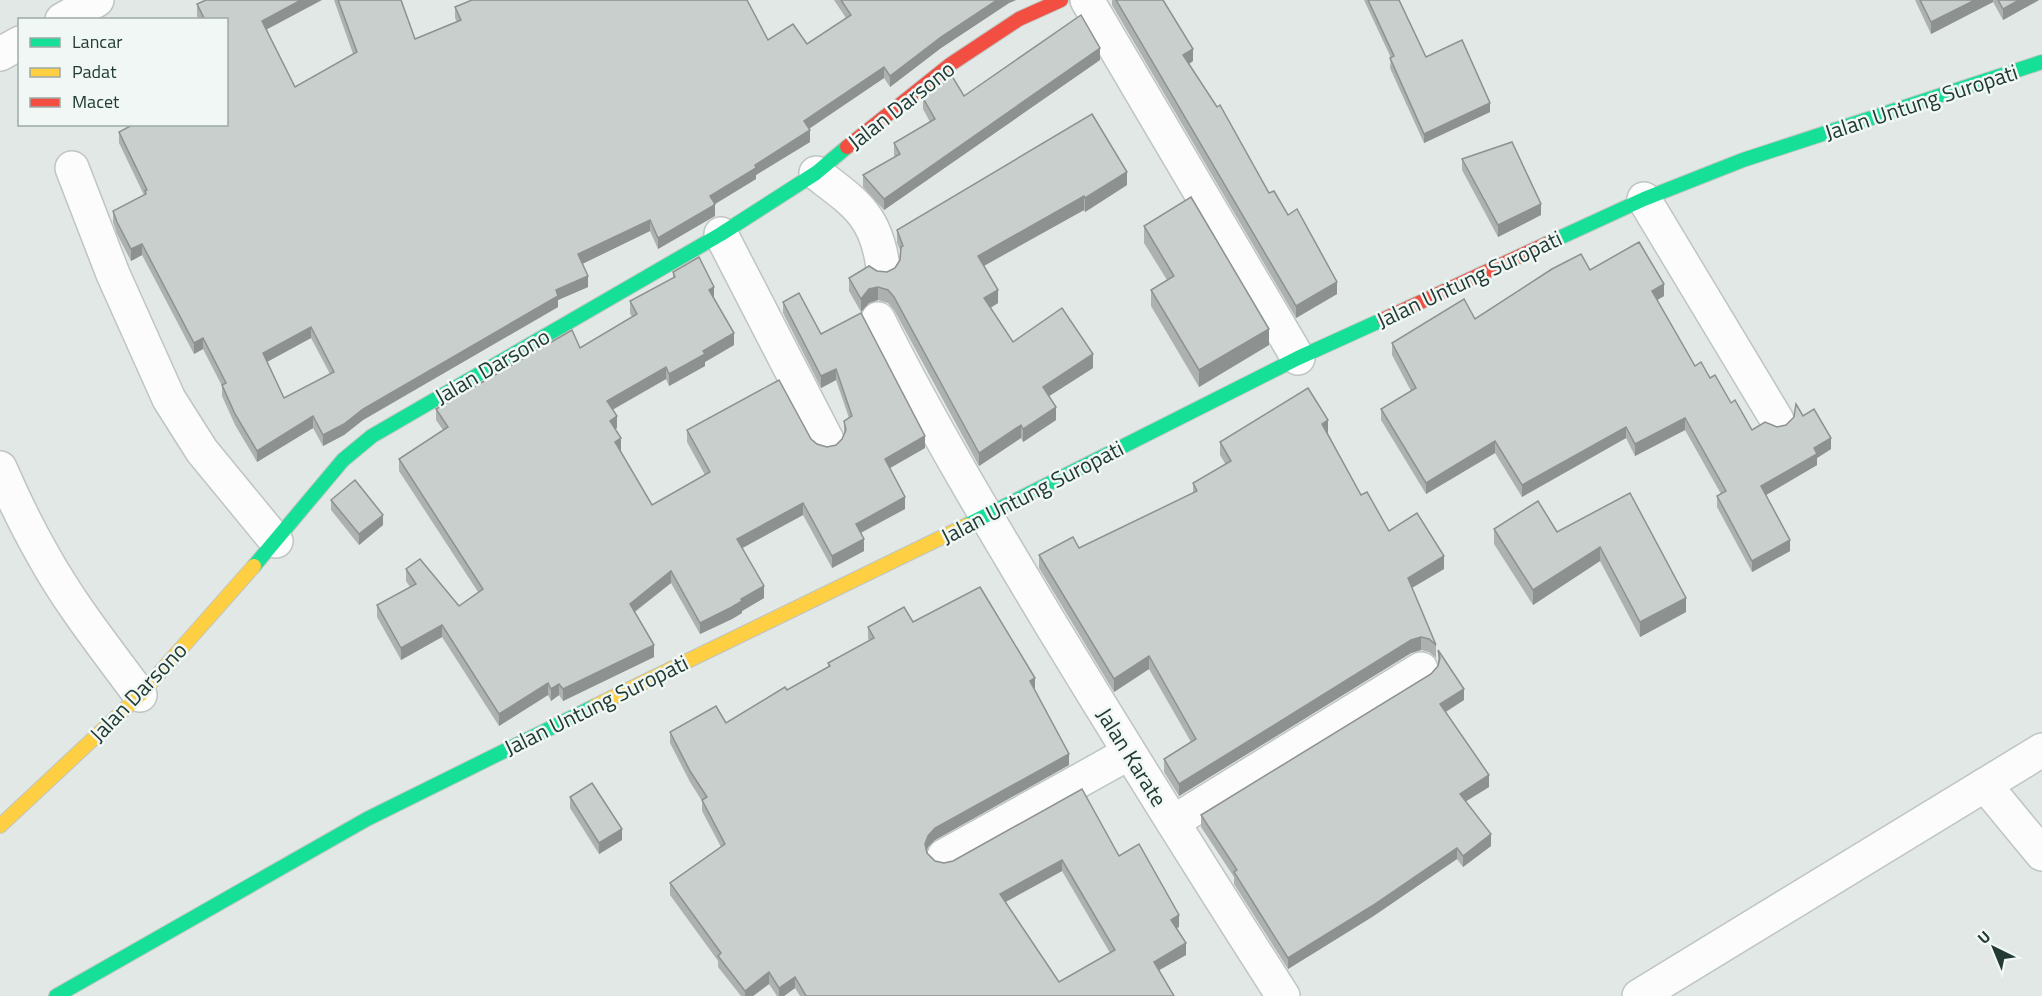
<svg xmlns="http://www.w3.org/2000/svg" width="2042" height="996" font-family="'Titillium Web',sans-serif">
<rect width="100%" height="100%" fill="#e2e8e5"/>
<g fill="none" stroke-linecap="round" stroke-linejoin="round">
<defs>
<g id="street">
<polyline points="1087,0 1298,358"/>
<polyline points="62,20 97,0"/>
<polyline points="0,54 20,43"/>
<polyline points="72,168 113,274 169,399 202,451 276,541"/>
<path d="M816 173C855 203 876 215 883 267"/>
<polyline points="1644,199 1777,420"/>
<polyline points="721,234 827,440"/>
<path d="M878 319C930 423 990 523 1050 623 1126 748 1204 873 1283 996"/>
<path d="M0 468C13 498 27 527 43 555 70 604 106 649 140 695"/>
<polyline points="1985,785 2042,854"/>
<polyline points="1173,822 1421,669"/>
<polyline points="944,856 1129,753"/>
<polyline points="1639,996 2042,750"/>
</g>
<g id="fast">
<polyline points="1546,244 1644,199 1743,160 2042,62"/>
<polyline points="967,525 1298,358 1384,319"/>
<polyline points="254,566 343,460 372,436 721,234 816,173 847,147"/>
<polyline points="56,996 367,819 595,706"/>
</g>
<g id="slow">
<polyline points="595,706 967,525"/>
<polyline points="0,826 140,695 254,566"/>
</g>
<g id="jam">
<polyline points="847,147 951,64 1019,19 1061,0"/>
<polyline points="1384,319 1546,244"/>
</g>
</defs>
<use href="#street" stroke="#bfc5c2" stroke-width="36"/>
<use href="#fast" stroke="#bec6c3" stroke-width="16"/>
<use href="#slow" stroke="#bec6c3" stroke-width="16"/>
<use href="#jam" stroke="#bec6c3" stroke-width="16"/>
<use href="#street" stroke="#fbfcfb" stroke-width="33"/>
<use href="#fast" stroke="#16e098" stroke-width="14"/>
<use href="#slow" stroke="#ffcf43" stroke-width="14"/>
<use href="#jam" stroke="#f24e42" stroke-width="14"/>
</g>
<g fill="#adb2b0" fill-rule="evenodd">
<path d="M334 0H401L415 39 457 22 455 18V7L807 44 846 18 834 0H1016L1009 3 941 48 890 87 884 78 809 129 810 142 756 175V179L715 204V216L711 218 658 249 650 231 582 264 588 287 558 300V307L363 420 344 435 323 446 313 428 257 462 235 425 222 396V386L203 349 194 354 142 255 131 261 117 234 113 222V211L144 195 119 143V132L226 124V20H199L197 16V4L266 30 295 87 353 54ZM311 338 330 374 284 398 267 362Z"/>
<polygon points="1112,0 1163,0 1193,61 1189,64 1269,193 1288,215 1337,294 1296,318 1112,5"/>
<polygon points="1364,0 1399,0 1426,57 1490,112 1424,143 1390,68 1391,58"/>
<polygon points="1915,0 2039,0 2003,20 1993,2 1931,34"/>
<polygon points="1100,60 884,210 863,187 863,175 895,157 894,155 894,143 930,122 923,109 923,98 964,96"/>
<polygon points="1462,159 1541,215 1498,237 1462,170"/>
<polygon points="1127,185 1085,212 1084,210 984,266 998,303 990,308 1013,342 1093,368 1049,396 1056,420 1023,442 1021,438 979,466 894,310 888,303 878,300 869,303 861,312 849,291 849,278 877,271 887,272 895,268 900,260 901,252 897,243 897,230"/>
<polygon points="1144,226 1269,345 1199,387 1151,306 1151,290 1167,280 1144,243"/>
<polygon points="1590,270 1664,296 1657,300 1695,366 1710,378 1752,430 1777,427 1786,425 1803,416 1831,449 1817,458 1817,465 1766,495 1790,551 1752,572 1717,507 1717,496 1721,494 1685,430 1635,456 1626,438 1522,497 1495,453 1426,494 1381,420 1381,409 1411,391 1392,355 1392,343 1475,319"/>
<polygon points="673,272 714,299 734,345 705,362 705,366 669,386 666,379 613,409 617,428 615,429 621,450 620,451 652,505 705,475 687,442 687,430 811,439 817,444 827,447 836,445 842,439 844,434 844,421 849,418 836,380 821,388 783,313 783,302 821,334 925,448 889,468 905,509 861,533 864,551 832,568 803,515 742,548 764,598 742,611 742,613 732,619 700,634 671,583 635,612 654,657 563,701 559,695 551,701 548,695 499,726 442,637 401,660 377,617 377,605 410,587 406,581 406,569 459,606 478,592 399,471 399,459 443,430 436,420 436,409 580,348 632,317 630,313 630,301 673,278"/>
<polygon points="1328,433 1361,495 1389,531 1444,569 1412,588 1436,645 1436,658 1429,652 1421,650 1411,653 1179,796 1164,772 1164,759 1191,742 1149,669 1114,692 1039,568 1039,555 1079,548 1193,493 1193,483 1226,465 1220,455 1220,442"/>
<polygon points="1630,493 1686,612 1640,637 1600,561 1533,605 1494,544 1494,529 1557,532"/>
<polygon points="331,500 383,525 359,545 331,510"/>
<path d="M913 622 1034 690 1069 765 935 840 928 847 927 850V853L935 861 944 863 1119 856 1179 927 1177 928 1186 955 1159 970 1174 996H800L795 988 784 996H777L769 984 753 996H741L718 967V961L670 895V883L721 847 702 811V801L690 782 670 743V732L726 723 828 667V663L869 641 868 638V627ZM1062 871 1110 953 1059 982 1005 902Z"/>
<polygon points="1438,650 1464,700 1446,712 1489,787 1466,801 1491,846 1463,867 1457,859 1372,917 1288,969 1234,884 1234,877 1201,827 1201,815 1431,674 1438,666"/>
<polygon points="570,797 622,840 599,854 570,808"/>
</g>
<g fill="#8d9190">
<polygon points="301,0 322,0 262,32 262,21"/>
<polygon points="997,0 1016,0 1009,3 941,48 890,87 890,76 941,37"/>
<polygon points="1975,0 1993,0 1993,2 1931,34 1931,22"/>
<polygon points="2019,0 2039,0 2003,20 2003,9"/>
<polygon points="1100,48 1100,60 884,210 884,199"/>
<polygon points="1193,49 1193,61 1183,68 1183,55"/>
<polygon points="884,67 884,78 804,132 804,121"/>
<polygon points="1490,103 1490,112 1424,143 1424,134"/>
<polygon points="810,130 810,142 756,175 756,179 715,204 715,216 658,249 658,238 710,196 755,165"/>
<polygon points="1127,172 1127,185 1085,212 1085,198"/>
<polygon points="1084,196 1084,210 978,269 978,256"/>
<polygon points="1541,204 1541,215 1498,237 1498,225"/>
<polygon points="650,220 650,231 578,266 578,254"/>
<polygon points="142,244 142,255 131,261 131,249"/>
<polygon points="588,276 588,287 558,300 558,307 363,420 344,435 323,446 323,435 363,409 556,290"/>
<polygon points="1337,282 1337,294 1296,318 1296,306"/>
<polygon points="1664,284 1664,296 1652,303 1652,291"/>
<polygon points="714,287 714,299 709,302 709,290"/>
<polygon points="878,287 878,300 869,303 861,312 861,299 869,289"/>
<polygon points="998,290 998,303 984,312 984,298"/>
<polygon points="311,327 311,338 263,364 263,353"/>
<polygon points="1269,329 1269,345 1199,387 1199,370"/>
<polygon points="734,333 734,345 705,362 705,366 669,386 669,374 703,351"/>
<polygon points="203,338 203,349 194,354 194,343"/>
<polygon points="1093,354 1093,368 1043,400 1043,387"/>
<polygon points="666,367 666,379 607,413 607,401"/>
<polygon points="836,369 836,380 821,388 821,376"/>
<polygon points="1056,407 1056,420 1023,442 1023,429"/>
<polygon points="313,416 313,428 257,462 257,451"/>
<polygon points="617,416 617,428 610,433 610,421"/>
<polygon points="1685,418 1685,430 1635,456 1635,444"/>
<polygon points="1328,420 1328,433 1322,437 1322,424"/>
<polygon points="1021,425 1021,438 979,466 979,453"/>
<polygon points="1626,427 1626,438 1522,497 1522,485"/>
<polygon points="925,436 925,448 885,471 885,459"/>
<polygon points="621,438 621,450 615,454 615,442"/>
<polygon points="1831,438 1831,449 1817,458 1817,465 1761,498 1761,486 1814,448"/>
<polygon points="1495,441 1495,453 1426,494 1426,483"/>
<polygon points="905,497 905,509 856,535 856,524"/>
<polygon points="803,503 803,515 737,551 737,539"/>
<polygon points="383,515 383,525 359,545 359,534"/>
<polygon points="864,539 864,551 832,568 832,556"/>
<polygon points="1790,540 1790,551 1752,572 1752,561"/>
<polygon points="1600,547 1600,561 1533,605 1533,590"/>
<polygon points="1444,556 1444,569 1408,590 1408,578"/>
<polygon points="671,571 671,583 630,615 630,604"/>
<polygon points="764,586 764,598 742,611 742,613 732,619 700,634 700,623"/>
<polygon points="1686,598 1686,612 1640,637 1640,622"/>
<polygon points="442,625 442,637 401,660 401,648"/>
<polygon points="1421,637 1421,650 1411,653 1179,796 1179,784 1411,640"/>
<polygon points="654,645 654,657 563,701 563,689"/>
<polygon points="1149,656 1149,669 1114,692 1114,679"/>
<polygon points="1035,678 1035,690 1030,681"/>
<polygon points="548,683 548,695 499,726 499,714"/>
<polygon points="559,684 559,695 551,701 551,689"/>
<polygon points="1464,689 1464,700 1440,715 1440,704"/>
<polygon points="1069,754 1069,765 935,840 928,847 925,855 925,844 928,836 935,828"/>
<polygon points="1489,775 1489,787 1460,805 1460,794"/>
<polygon points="622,829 622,840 599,854 599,843"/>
<polygon points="1491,834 1491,846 1463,867 1463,856"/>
<polygon points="1457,848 1457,859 1372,917 1288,969 1288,958"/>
<polygon points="1062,860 1062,871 1000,905 1000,894"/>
<polygon points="1179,915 1179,927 1171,931 1171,920"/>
<polygon points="1186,943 1186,955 1154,973 1154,962"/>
<polygon points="769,972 769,984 753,996 745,996 745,991"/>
<polygon points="795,977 795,988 784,996 779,996 779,988"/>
</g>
<g fill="#c9cfcd" stroke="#8d9190" stroke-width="1.5" fill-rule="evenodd">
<path d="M206 0H301L262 21 295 87 357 52 338 0H401L415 39 461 20 455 7 472 0H747L768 40 793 24 807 44 851 15 841 0H997L941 37 890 76 884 67 804 121 810 130 755 165 756 168 710 196 715 204 711 207 658 238 650 220 578 254 588 276 556 290 558 296 363 409 344 424 323 435 313 416 257 451 235 414 222 385 226 383 203 338 194 343 142 244 131 249 117 222 113 211 146 194 145 191 147 190 119 132 134 124H226V20H205L197 4ZM311 327 334 372 284 398 263 353Z"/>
<polygon points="1116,0 1163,0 1193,49 1183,55 1217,107 1220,105 1269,193 1274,191 1288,215 1297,209 1337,282 1296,306"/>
<polygon points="1368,0 1399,0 1426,57 1462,40 1490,103 1424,134 1390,58 1394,56"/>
<polygon points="1920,0 1975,0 1931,22"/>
<polygon points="1998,0 2019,0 2003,9"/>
<polygon points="1081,15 1100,48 884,199 863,175 900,154 894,143 935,119 923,98 952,76 964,96"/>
<polygon points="1092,114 1127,172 1085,198 1084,196 978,256 998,290 984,298 1013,342 1062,308 1093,354 1043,387 1056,407 1023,429 1021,425 979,453 894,297 888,290 878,287 869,289 861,299 849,278 869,266 877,271 887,272 895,268 900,260 901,247 903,246 897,230"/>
<polygon points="1512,142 1541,204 1498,225 1462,159"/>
<polygon points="1191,197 1269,329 1199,370 1151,290 1174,276 1144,226"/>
<polygon points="1639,242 1664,284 1652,291 1695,366 1701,362 1710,378 1715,375 1731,403 1735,400 1752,430 1765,422 1777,427 1786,425 1794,417 1796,404 1803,416 1814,409 1831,438 1814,448 1817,454 1761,486 1790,540 1752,561 1717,496 1726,491 1685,418 1635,444 1626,427 1522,485 1495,441 1426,483 1381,409 1416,388 1392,343 1464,299 1475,319 1552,269 1581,254 1590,270"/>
<polygon points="699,257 714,287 709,290 734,333 703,351 705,354 669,374 666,367 607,401 617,416 610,421 621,438 615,442 652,505 710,472 687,430 779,380 811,439 817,444 827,447 836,445 842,439 846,430 844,421 852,416 836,369 821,376 783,302 799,293 821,334 861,313 925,436 885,459 905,497 856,524 864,539 832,556 803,503 737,539 764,586 741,599 742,601 732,607 700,623 671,571 630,604 654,645 563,689 559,684 551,689 548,683 499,714 442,625 401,648 377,605 416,584 406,569 420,559 459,606 483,589 399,459 448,427 436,409 572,330 580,348 637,314 630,301 675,277 673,272"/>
<polygon points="1308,388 1328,420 1322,424 1361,495 1367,492 1389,531 1417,513 1444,556 1408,578 1436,645 1429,639 1421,637 1411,640 1179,784 1164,759 1196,739 1149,656 1114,679 1039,555 1073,537 1079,548 1197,491 1193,483 1231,461 1220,442"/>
<polygon points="355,480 383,515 359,534 331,500"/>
<polygon points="1630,493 1686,598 1640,622 1600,547 1533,590 1494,529 1538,501 1557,532"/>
<path d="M980 587 1035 678 1030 681 1069 754 935 828 928 836 925 844 927 853 935 861 944 863 953 861 1082 789 1119 856 1139 844 1179 915 1171 920 1186 943 1154 962 1174 996H806L795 977 779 988 769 972 745 991 718 956 721 953 670 883 725 844 702 800 707 797 690 771 670 732 716 706 726 723 785 687 787 690 830 666 828 663 874 638 868 627 904 607 913 622ZM1062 860 1115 950 1059 982 1000 894Z"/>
<polygon points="1438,650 1464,689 1440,704 1489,775 1460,794 1491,834 1463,856 1457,848 1372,906 1288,958 1234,872 1237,870 1201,815 1431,674 1438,666 1440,658"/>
<polygon points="592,783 622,829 599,843 570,797"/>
</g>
<g text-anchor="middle" stroke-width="5" stroke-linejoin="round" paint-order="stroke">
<g font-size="22" fill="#213a34" stroke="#f0f7f4">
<text transform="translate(1921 102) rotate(-18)" y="8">Jalan Untung Suropati</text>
<text transform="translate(901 105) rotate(-38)" y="8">Jalan Darsono</text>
<text transform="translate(1469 279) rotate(-25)" y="8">Jalan Untung Suropati</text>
<text transform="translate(492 366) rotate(-30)" y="8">Jalan Darsono</text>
<text transform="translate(1032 492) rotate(-27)" y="8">Jalan Untung Suropati</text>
<text transform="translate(138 692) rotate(-46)" y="8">Jalan Darsono</text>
<text transform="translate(596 705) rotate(-26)" y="8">Jalan Untung Suropati</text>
<text transform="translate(1132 757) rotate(58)" y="8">Jalan Karate</text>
</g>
</g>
<rect x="18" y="18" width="210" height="108" fill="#f0f7f4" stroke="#9daba7" stroke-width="1.5"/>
<rect x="30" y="38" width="30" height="9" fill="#16e098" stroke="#9daba7" stroke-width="1.5"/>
<text x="72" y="48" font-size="18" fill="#213a34">Lancar</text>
<rect x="30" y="68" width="30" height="9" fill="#ffcf43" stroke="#9daba7" stroke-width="1.5"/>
<text x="72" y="78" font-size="18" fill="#213a34">Padat</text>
<rect x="30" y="98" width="30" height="9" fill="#f24e42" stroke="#9daba7" stroke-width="1.5"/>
<text x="72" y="108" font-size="18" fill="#213a34">Macet</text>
<g transform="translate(1994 948) rotate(317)" stroke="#f0f7f4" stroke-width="4.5" paint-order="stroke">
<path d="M0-4.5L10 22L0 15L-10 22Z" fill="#213a34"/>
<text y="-9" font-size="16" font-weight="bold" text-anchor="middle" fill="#213a34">U</text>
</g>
</svg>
